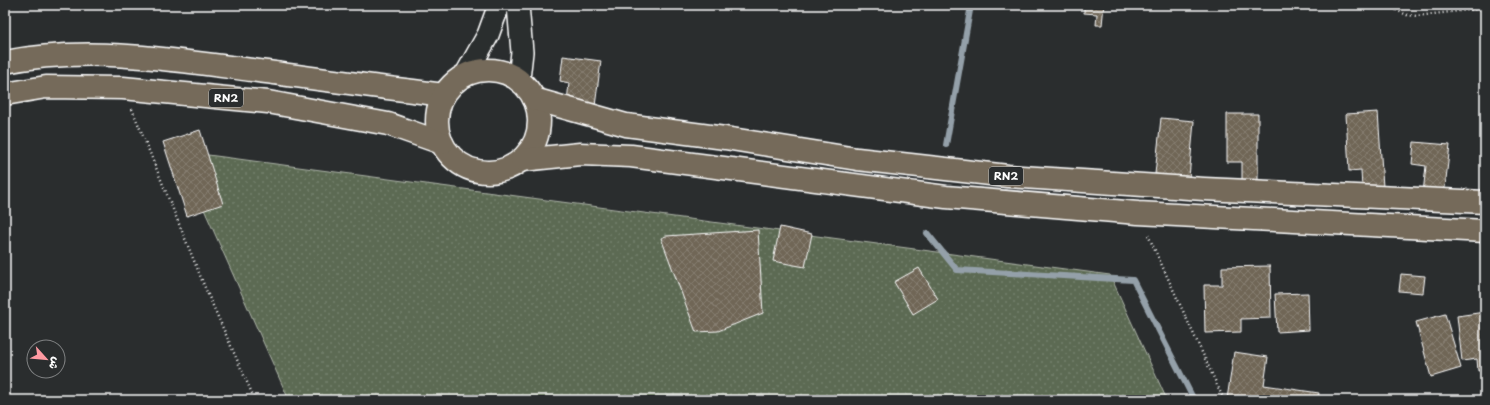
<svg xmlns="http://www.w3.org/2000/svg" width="1490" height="405" font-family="'Playpen Sans','Playpen Sans Arabic',sans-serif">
<defs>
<pattern id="grass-dots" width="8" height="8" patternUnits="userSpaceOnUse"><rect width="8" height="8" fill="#5c6b53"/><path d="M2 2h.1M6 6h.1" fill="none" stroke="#74816d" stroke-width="1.8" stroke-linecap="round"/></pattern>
<pattern id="building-cross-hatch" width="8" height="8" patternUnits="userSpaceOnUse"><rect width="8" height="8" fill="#706657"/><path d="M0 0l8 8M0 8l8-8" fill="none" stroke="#857d70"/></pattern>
</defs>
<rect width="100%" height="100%" fill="#2a2d2e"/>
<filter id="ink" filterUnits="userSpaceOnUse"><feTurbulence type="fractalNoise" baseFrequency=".025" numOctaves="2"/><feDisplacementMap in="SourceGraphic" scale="8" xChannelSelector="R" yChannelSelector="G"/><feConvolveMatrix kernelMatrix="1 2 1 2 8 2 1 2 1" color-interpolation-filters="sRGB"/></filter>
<g filter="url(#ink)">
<polygon fill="url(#grass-dots)" stroke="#aeb5a9" points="178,151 1110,275 1167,400 289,400"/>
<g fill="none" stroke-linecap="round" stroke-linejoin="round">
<g stroke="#94a0a9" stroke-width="6">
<polyline points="946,145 971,5"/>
<polyline points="927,233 957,270 1133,280 1194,400"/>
</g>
</g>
<g fill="url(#building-cross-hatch)" stroke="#fff">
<polygon points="1084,5 1104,5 1102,25 1096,25 1097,14 1084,13"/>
<polygon points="563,56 601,61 595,106 567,102 569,83 560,81"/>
<polygon points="1378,112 1383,187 1362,189 1361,170 1349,171 1346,114"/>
<polygon points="1227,114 1258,114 1258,181 1242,181 1242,162 1227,162"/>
<polygon points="1161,118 1194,121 1189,178 1155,174"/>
<polygon points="200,130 223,204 187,216 163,142"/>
<polygon points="1414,142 1450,145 1444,196 1423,193 1426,166 1412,164"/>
<polygon points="780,227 812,234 805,267 773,261"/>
<polygon points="758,230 763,313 718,331 696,332 661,238 666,236"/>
<polygon points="1270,266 1271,318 1241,319 1241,332 1205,333 1204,285 1222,285 1222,267"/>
<polygon points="919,268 938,299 913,314 894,282"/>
<polygon points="1401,274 1425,276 1423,293 1399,291"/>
<polygon points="1308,293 1309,330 1277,332 1275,294"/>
<polygon points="1485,312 1485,370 1478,371 1477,359 1462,361 1457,316"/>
<polygon points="1445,314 1461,368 1431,377 1416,322"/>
<polygon points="1234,352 1268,357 1264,385 1319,393 1318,400 1227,399"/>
</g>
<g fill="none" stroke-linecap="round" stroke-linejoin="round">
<defs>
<g id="street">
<polyline points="518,5 522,52 519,79"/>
<polyline points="466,74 488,35 499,5"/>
</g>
<g id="highway">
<path d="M5 62C87 46 170 59 252 70 316 79 380 87 444 95"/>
<circle cx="488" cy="121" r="51"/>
<polyline points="5,94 46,87 123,88 268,102 388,124 442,143"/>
<polyline points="534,99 626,125 725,138 857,159 1008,176 1204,189 1485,202"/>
<polyline points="522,160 580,154 631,156 946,197 1138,213 1485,231"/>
</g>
</defs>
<use href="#street" stroke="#fff" stroke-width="24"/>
<use href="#highway" stroke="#fff" stroke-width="25"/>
<g stroke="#fff" stroke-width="2.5" stroke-dasharray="1 3" stroke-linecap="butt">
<polyline points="1385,5 1407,15 1416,16 1485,8"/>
<polyline points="132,109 206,290 255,400"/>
<polyline points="1148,235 1224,400"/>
</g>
<use href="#street" stroke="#2a2d2e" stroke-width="21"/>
<use href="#highway" stroke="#746a5a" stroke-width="22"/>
</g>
</g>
<g text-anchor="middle" stroke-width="3" stroke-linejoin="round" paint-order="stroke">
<g fill="#2a2d2e" stroke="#bfc0c0" stroke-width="1">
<rect x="209" y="89" width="34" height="18" rx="3"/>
<rect x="989" y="167" width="34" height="18" rx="3"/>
</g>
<g font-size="11" font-weight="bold" fill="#fff">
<text x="226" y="102">RN2</text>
<text x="1006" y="180">RN2</text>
</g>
</g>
<rect width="1490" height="405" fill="none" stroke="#2a2d2e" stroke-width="20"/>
<rect x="10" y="10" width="1470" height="385" fill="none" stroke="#fff" stroke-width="1.5" filter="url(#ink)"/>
<g transform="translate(46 359) rotate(117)"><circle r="19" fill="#2a2d2e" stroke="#7f8182"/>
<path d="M0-3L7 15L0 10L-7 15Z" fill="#ff9aa2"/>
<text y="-6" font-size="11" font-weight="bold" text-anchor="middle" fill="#ffffff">ش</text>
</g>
</svg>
